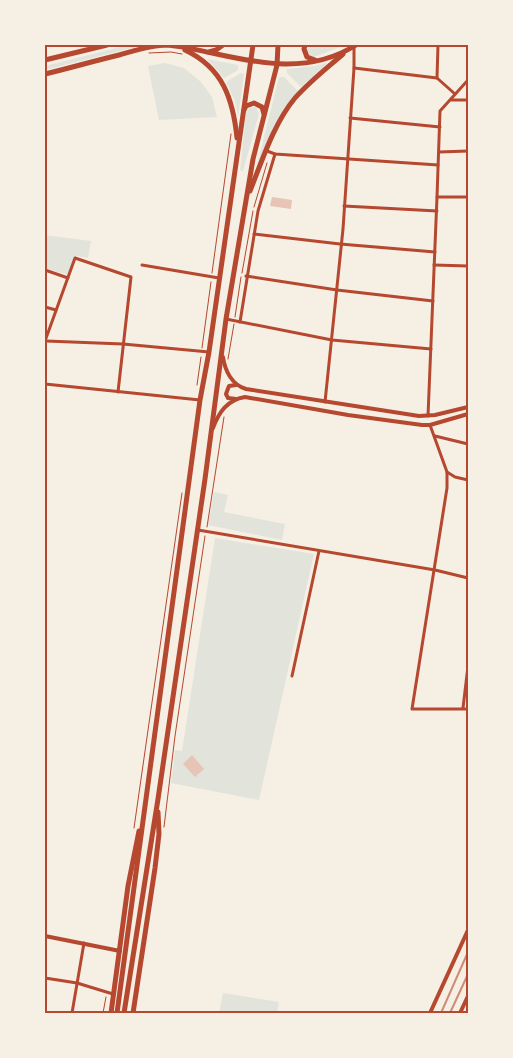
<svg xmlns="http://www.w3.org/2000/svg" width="513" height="1058" font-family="'PT Serif',serif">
<rect width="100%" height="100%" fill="#f6efe4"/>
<g fill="#e2e4dc">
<polygon points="128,45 144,45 45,70 45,66"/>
<polygon points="308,45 345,45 314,57 310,56 307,51"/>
<polygon points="207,59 238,65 238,70 224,78"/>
<polygon points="165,63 184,68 201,82 212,97 217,117 159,120 148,66"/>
<polygon points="326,63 327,64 301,87 287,73 287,69 314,66"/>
<polygon points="241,73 244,74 238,117 235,101 226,82"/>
<polygon points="279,77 284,77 298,91 262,154 257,165"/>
<polygon points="256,107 259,114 243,171 240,170 246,112 249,108"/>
<polygon points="45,235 91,241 88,258 77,256 68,275 45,268"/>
<polygon points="214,492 228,495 224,512 285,524 282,540 208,525"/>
<polygon points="215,538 314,554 259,800 171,783 175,750 182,751"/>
<polygon points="223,993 279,1002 277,1013 219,1013"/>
</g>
<g fill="#e6c5b7">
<polygon points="272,197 292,200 291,209 270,206"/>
<polygon points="192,755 204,769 195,777 183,764"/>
</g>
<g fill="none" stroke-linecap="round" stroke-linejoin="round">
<g stroke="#b5482f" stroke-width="1">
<polyline points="149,53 171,52 182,54"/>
<polyline points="254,207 267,163"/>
<polyline points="212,273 231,134"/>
<polyline points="242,273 253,211"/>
<polyline points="235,317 241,277"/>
<polyline points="202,348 211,282"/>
<polyline points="228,359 234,324"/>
<polyline points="197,385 201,357"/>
<polyline points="207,527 224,417"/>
<polyline points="164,827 175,736 205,536"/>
<polyline points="134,828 182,493"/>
<polyline points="103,1013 106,997"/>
</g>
<g stroke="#b5482f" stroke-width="3">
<polyline points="354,68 437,78 455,94"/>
<polyline points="437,78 438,45"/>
<polyline points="451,100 468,100"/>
<polyline points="350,118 440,127"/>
<polyline points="267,151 275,154 438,165"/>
<polyline points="439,152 468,151"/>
<polyline points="437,197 440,111 468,80"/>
<polyline points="344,206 437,211"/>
<polyline points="254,234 340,244 435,252"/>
<polyline points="142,265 219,278"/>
<polyline points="434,265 468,266"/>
<polyline points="45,270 68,278"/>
<polyline points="246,276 337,290 433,301"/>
<polyline points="45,307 56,310"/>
<polyline points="226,319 332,340 431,349"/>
<polyline points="240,322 258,211 275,154"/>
<polyline points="45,341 75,258 131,277 118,392"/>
<polyline points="46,341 123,344 209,352"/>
<polyline points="45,384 200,400"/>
<polyline points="325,402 343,229 354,68 354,46"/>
<polyline points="428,416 437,197 468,197"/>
<polyline points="430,425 447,472 447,488 412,709 468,709"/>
<polyline points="435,436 468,444"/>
<polyline points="447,472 455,477 468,480"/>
<polyline points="198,530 435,570 468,578"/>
<polyline points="292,676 319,551"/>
<polyline points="463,708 468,666"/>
<polyline points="45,978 77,983 113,994"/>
<polyline points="72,1013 84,943"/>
</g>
<g stroke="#b5482f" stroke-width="4">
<path d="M223 357C225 371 232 385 246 389L419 416 435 415 468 407"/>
<polyline points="236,399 228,398 226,394 229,386 236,385"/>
<path d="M213 428C219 412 227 400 245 397L348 415 422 425H430L468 414"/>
<polyline points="45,936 120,951"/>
<polyline points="430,1013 468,930"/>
<polyline points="460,1013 468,996"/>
</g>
<g stroke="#b5482f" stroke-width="5">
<polyline points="305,45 304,49 307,57 315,60"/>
<path d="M185 50C223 68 233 99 237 138"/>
<polyline points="209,52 216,50 223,45"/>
<polyline points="45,60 107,45"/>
<path d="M45 74C70 68 94 61 119 55 134 51 151 45 167 45 182 46 197 50 212 53 261 64 310 74 356 45"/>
<polyline points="244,110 246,106 254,103 262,107 264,114"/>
<path d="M250 191C262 161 274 123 295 98 309 82 327 68 343 54"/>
<polyline points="111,1013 128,886 139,831"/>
<polyline points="117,1013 200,400 209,352 253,45"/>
<polyline points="124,1013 158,799 205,479 226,319 253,159 277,65 278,45"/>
<polyline points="133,1013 155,868 159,834 158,812"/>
</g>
<g stroke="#cf8b77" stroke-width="2">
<polyline points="441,1013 468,952"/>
<polyline points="450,1013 468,974"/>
</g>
</g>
<rect width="513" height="1058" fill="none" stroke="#f6efe4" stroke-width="92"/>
<rect x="46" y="46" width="421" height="966" fill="none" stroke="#b5482f" stroke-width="2"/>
</svg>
